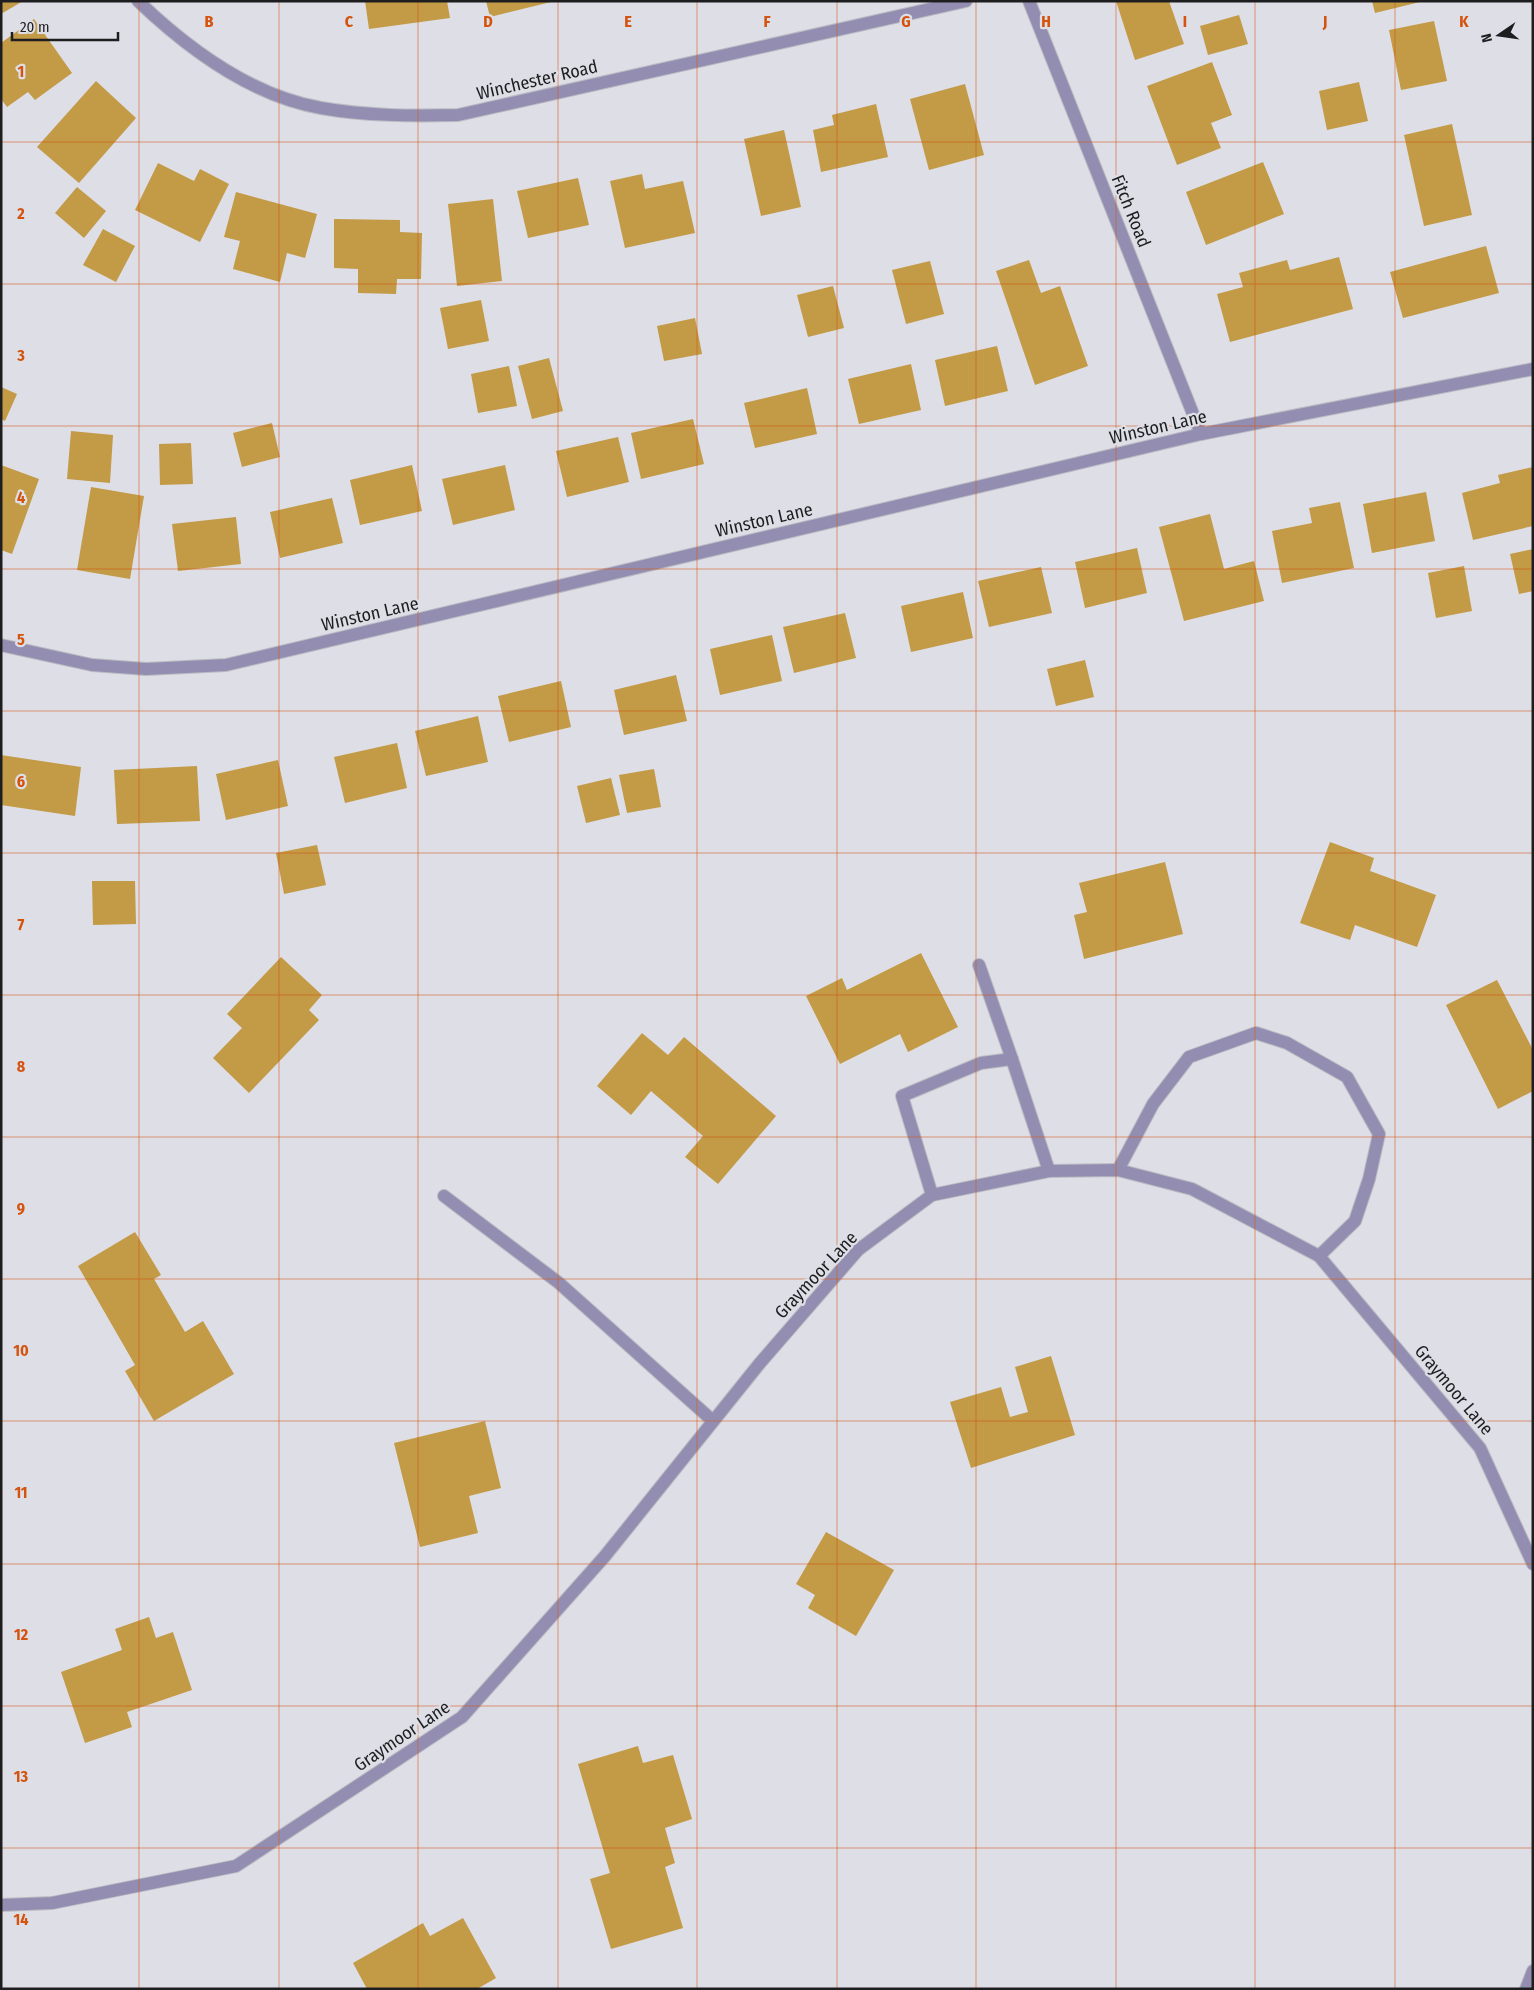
<svg xmlns="http://www.w3.org/2000/svg" width="1534" height="1990" font-family="'Fira Sans Condensed',sans-serif">
<rect width="100%" height="100%" fill="#dedee6"/>
<g fill="#c39a46">
<polygon points="1,1 23,1 1,14"/>
<polygon points="365,1 447,1 450,18 369,29"/>
<polygon points="486,1 551,1 551,2 490,17"/>
<polygon points="1116,1 1169,1 1184,44 1135,60"/>
<polygon points="1372,1 1420,1 1420,2 1375,13"/>
<polygon points="1239,15 1248,44 1208,55 1200,26"/>
<polygon points="34,19 72,73 35,100 28,92 7,107 1,99 1,43"/>
<polygon points="1434,21 1447,81 1401,90 1389,30"/>
<polygon points="1212,62 1232,115 1211,123 1221,148 1177,165 1147,86"/>
<polygon points="96,81 136,118 79,183 37,147"/>
<polygon points="1359,82 1368,121 1327,130 1319,91"/>
<polygon points="965,84 984,155 929,170 910,99"/>
<polygon points="876,104 888,157 821,172 813,130 834,125 832,115"/>
<polygon points="1452,124 1472,215 1424,226 1404,135"/>
<polygon points="784,130 801,207 761,216 744,139"/>
<polygon points="1263,162 1284,214 1206,245 1186,192"/>
<polygon points="158,163 194,181 200,169 229,184 200,242 135,210"/>
<polygon points="642,174 645,189 683,181 695,233 625,248 610,181"/>
<polygon points="578,178 589,225 528,238 517,191"/>
<polygon points="77,187 106,211 84,238 55,213"/>
<polygon points="236,192 317,214 305,258 287,253 280,282 233,269 240,241 224,237"/>
<polygon points="493,199 502,281 457,286 448,204"/>
<polygon points="334,219 400,220 400,232 422,233 421,279 397,279 396,294 358,293 358,269 334,268"/>
<polygon points="103,229 135,246 116,282 83,265"/>
<polygon points="1486,246 1499,293 1403,318 1390,272"/>
<polygon points="1339,257 1353,309 1230,342 1217,294 1243,287 1239,273 1287,260 1290,270"/>
<polygon points="1029,260 1041,293 1060,286 1088,366 1035,385 996,271"/>
<polygon points="930,261 944,314 906,324 892,270"/>
<polygon points="833,286 844,328 808,337 797,295"/>
<polygon points="481,300 489,341 448,349 440,308"/>
<polygon points="695,318 702,354 664,361 657,326"/>
<polygon points="997,346 1008,391 945,406 935,360"/>
<polygon points="549,358 563,411 532,419 518,366"/>
<polygon points="911,364 921,410 859,424 848,379"/>
<polygon points="509,366 517,406 478,413 471,374"/>
<polygon points="1,387 17,394 5,421 1,419"/>
<polygon points="807,388 817,434 755,448 744,403"/>
<polygon points="693,419 704,464 641,479 631,433"/>
<polygon points="272,423 280,457 242,467 233,433"/>
<polygon points="71,431 113,435 110,483 67,479"/>
<polygon points="618,437 629,482 567,497 556,451"/>
<polygon points="191,443 193,484 160,485 159,444"/>
<polygon points="1,465 39,479 12,554 1,550"/>
<polygon points="412,465 422,511 360,525 350,480"/>
<polygon points="505,465 515,510 453,525 442,479"/>
<polygon points="1533,467 1533,526 1473,540 1462,493 1500,483 1498,475"/>
<polygon points="91,487 144,496 130,579 77,570"/>
<polygon points="1426,492 1435,541 1372,553 1363,504"/>
<polygon points="332,498 343,543 280,558 270,512"/>
<polygon points="1340,502 1354,568 1282,583 1272,531 1312,523 1309,508"/>
<polygon points="1210,514 1224,569 1254,561 1264,601 1184,621 1159,527"/>
<polygon points="236,517 241,564 178,571 172,524"/>
<polygon points="1137,548 1147,593 1085,608 1075,562"/>
<polygon points="1533,549 1533,591 1519,594 1510,554"/>
<polygon points="1464,566 1472,611 1436,618 1428,573"/>
<polygon points="1041,567 1052,613 989,627 978,581"/>
<polygon points="963,592 973,638 911,652 901,606"/>
<polygon points="845,613 856,658 794,673 783,627"/>
<polygon points="772,635 782,681 720,695 710,649"/>
<polygon points="1085,660 1094,697 1056,706 1047,669"/>
<polygon points="676,675 687,721 624,735 614,690"/>
<polygon points="561,681 571,727 509,742 498,696"/>
<polygon points="478,716 488,762 426,776 415,731"/>
<polygon points="397,743 407,788 345,803 334,757"/>
<polygon points="1,755 81,767 75,816 1,805"/>
<polygon points="278,760 288,806 226,820 216,774"/>
<polygon points="197,766 200,821 117,824 114,770"/>
<polygon points="654,769 661,807 627,813 619,775"/>
<polygon points="611,778 620,815 586,823 577,786"/>
<polygon points="1330,842 1374,858 1370,871 1436,895 1417,947 1355,925 1350,940 1300,923"/>
<polygon points="317,845 326,885 284,894 276,853"/>
<polygon points="1165,862 1183,934 1084,959 1074,915 1087,912 1079,883"/>
<polygon points="92,881 135,881 136,924 93,925"/>
<polygon points="921,953 958,1027 908,1052 900,1034 840,1064 806,996 842,978 847,990"/>
<polygon points="281,957 322,995 309,1010 319,1020 249,1093 213,1058 242,1028 227,1014"/>
<polygon points="1497,980 1533,1050 1533,1091 1498,1109 1446,1005"/>
<polygon points="642,1033 668,1055 684,1037 776,1116 718,1184 685,1157 703,1136 651,1091 631,1115 597,1086"/>
<polygon points="135,1232 161,1275 154,1279 185,1332 203,1321 234,1374 154,1421 125,1371 135,1365 78,1266"/>
<polygon points="1051,1356 1075,1435 971,1468 950,1402 1001,1387 1010,1417 1028,1412 1015,1367"/>
<polygon points="485,1421 501,1488 469,1496 478,1533 420,1547 394,1443"/>
<polygon points="826,1532 894,1570 856,1636 808,1608 815,1595 796,1584"/>
<polygon points="149,1617 156,1638 173,1632 192,1690 127,1712 132,1727 85,1743 61,1672 122,1650 115,1629"/>
<polygon points="638,1746 643,1763 673,1755 692,1819 665,1828 675,1863 665,1867 683,1928 611,1949 590,1879 610,1873 578,1764"/>
<polygon points="463,1918 496,1978 477,1989 367,1989 353,1963 423,1923 430,1936"/>
</g>
<g fill="none" stroke-linecap="round" stroke-linejoin="round">
<defs>
<g id="minor">
<path d="M138 1C187 48 252 96 321 108 366 116 412 116 458 115L966 1"/>
<polyline points="1029,1 1201,434"/>
<polyline points="1,645 92,665 146,669 226,665 1201,434 1533,369"/>
<polyline points="979,965 1012,1059 1049,1171"/>
<polyline points="1118,1170 1153,1104 1189,1057 1256,1033 1287,1043 1347,1077 1379,1134 1369,1179 1355,1221 1319,1256"/>
<polyline points="932,1195 902,1096 981,1063 1012,1059"/>
<polyline points="444,1196 559,1283 713,1421"/>
<polyline points="1,1905 52,1903 236,1866 462,1717 605,1556 760,1363 858,1250 932,1195 1049,1171 1118,1170 1192,1189 1319,1256 1480,1448 1533,1564"/>
<polyline points="1526,1989 1533,1971"/>
</g>
</defs>
<use href="#minor" stroke="#bbbbc3" stroke-width="14"/>
<use href="#minor" stroke="#938eb1" stroke-width="12"/>
</g>
<path fill="none" stroke="#d4530e" stroke-width="1" stroke-opacity="0.55" d="M139 1V1989M279 1V1989M418 1V1989M558 1V1989M697 1V1989M837 1V1989M976 1V1989M1116 1V1989M1255 1V1989M1395 1V1989M1 142H1533M1 284H1533M1 426H1533M1 569H1533M1 711H1533M1 853H1533M1 995H1533M1 1137H1533M1 1279H1533M1 1421H1533M1 1564H1533M1 1706H1533M1 1848H1533"/>
<g text-anchor="middle" stroke-width="4.5" stroke-linejoin="round" paint-order="stroke">
<g font-size="18" fill="#1e1e21" stroke="#dedee6">
<text transform="translate(537 80) rotate(-13)" y="6">Winchester Road</text>
<text transform="translate(1131 211) rotate(68)" y="6">Fitch Road</text>
<text transform="translate(1158 427) rotate(-13)" y="6">Winston Lane</text>
<text transform="translate(764 520) rotate(-13)" y="6">Winston Lane</text>
<text transform="translate(370 614) rotate(-13)" y="6">Winston Lane</text>
<text transform="translate(816 1275) rotate(-47)" y="6">Graymoor Lane</text>
<text transform="translate(1454 1390) rotate(50)" y="6">Graymoor Lane</text>
<text transform="translate(402 1736) rotate(-34)" y="6">Graymoor Lane</text>
</g>
</g>
<g font-size="16" text-anchor="middle" font-weight="bold" fill="#d4530e" stroke="#dedee6" stroke-width="4.5" stroke-linejoin="round" paint-order="stroke">
<text x="209" y="27">B</text>
<text x="349" y="27">C</text>
<text x="488" y="27">D</text>
<text x="628" y="27">E</text>
<text x="767" y="27">F</text>
<text x="906" y="27">G</text>
<text x="1046" y="27">H</text>
<text x="1185" y="27">I</text>
<text x="1325" y="27">J</text>
<text x="1464" y="27">K</text>
<text x="21" y="77">1</text>
<text x="21" y="219">2</text>
<text x="21" y="361">3</text>
<text x="21" y="503">4</text>
<text x="21" y="645">5</text>
<text x="21" y="787">6</text>
<text x="21" y="930">7</text>
<text x="21" y="1072">8</text>
<text x="21" y="1214">9</text>
<text x="21" y="1356">10</text>
<text x="21" y="1498">11</text>
<text x="21" y="1640">12</text>
<text x="21" y="1782">13</text>
<text x="21" y="1925">14</text>
</g>
<rect width="1534" height="1990" fill="none" stroke="#1e1e21" stroke-width="5"/>
<g transform="translate(1499 35) rotate(257)" stroke="#dedee6" stroke-width="4" paint-order="stroke">
<path d="M0-4L9 19L0 12L-9 19Z" fill="#1e1e21"/>
<text y="-8" font-size="14" font-weight="bold" text-anchor="middle" fill="#1e1e21">N</text>
</g>
<path d="M12 32v8h106v-8" fill="none" stroke="#1e1e21" stroke-width="2.5"/>
<text x="20" y="32" font-size="15" fill="#1e1e21" stroke="#dedee6" stroke-width="4" paint-order="stroke">20 m</text>
</svg>
